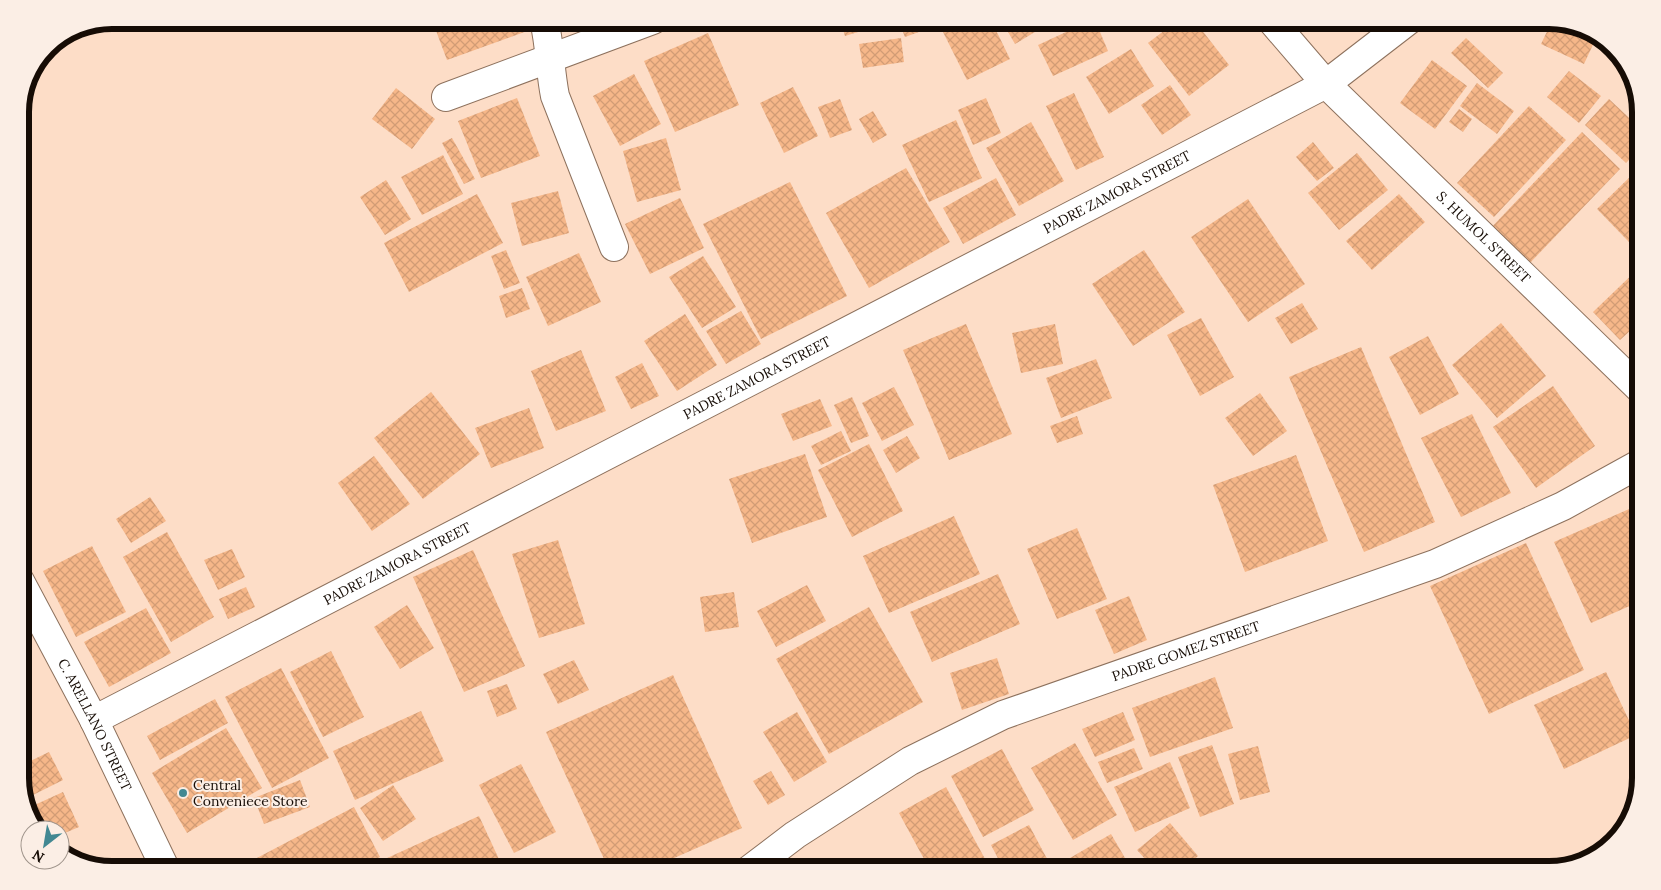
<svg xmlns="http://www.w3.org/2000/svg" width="1661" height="890" font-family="Lora,serif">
<defs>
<pattern id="building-cross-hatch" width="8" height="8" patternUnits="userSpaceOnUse" patternTransform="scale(1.25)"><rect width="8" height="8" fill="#f6b789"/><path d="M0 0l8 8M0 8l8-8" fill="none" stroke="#d29c75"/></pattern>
</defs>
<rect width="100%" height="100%" fill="#fdddc7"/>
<g fill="url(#building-cross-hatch)">
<polygon points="432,20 527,20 530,30 447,60"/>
<polygon points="840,20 883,20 884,24 845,36"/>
<polygon points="898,20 927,20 930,28 905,37"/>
<polygon points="937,20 991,20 1010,59 967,80"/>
<polygon points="1001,20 1052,20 1053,21 1015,44"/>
<polygon points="1092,20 1095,20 1108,51 1053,76 1038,45"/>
<polygon points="1178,20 1194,20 1229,65 1189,96 1148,43"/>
<polygon points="1552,21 1590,30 1597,36 1584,64 1541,44"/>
<polygon points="708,33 739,105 675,132 644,61"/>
<polygon points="901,38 904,62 863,68 859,44"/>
<polygon points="1466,38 1503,73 1488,88 1451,53"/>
<polygon points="1131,49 1154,86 1109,114 1086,77"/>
<polygon points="1432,60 1467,86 1435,129 1400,103"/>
<polygon points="1569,71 1601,96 1579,123 1547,97"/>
<polygon points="634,74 661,124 620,146 593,96"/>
<polygon points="1477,83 1514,111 1497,134 1460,106"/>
<polygon points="1170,85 1191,115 1162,135 1141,105"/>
<polygon points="793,87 818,136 784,153 760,103"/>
<polygon points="396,88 435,119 412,149 372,119"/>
<polygon points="1074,93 1104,157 1076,170 1046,106"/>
<polygon points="517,98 540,156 481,178 458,121"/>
<polygon points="986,98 1001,133 973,145 958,110"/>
<polygon points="840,99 852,130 830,138 818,107"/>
<polygon points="1609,99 1641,129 1641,147 1626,163 1585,125"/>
<polygon points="1529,106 1566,140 1494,217 1457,183"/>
<polygon points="1459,109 1472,119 1463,132 1449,122"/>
<polygon points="873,111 887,135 873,143 859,119"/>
<polygon points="956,120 982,178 929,202 902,145"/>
<polygon points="1031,122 1064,181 1019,206 986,148"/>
<polygon points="1582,132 1620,169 1527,266 1489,230"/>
<polygon points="452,138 475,179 464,184 442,143"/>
<polygon points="666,138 681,190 637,202 623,151"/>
<polygon points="1313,142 1334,168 1317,181 1296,157"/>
<polygon points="1357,153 1388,190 1339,230 1308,193"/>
<polygon points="443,155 463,194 422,215 401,177"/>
<polygon points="906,168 950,242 869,288 826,213"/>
<polygon points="1635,172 1641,178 1641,230 1629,242 1597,209"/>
<polygon points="996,178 1016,215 963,244 943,208"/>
<polygon points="386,180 411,219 385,235 360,197"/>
<polygon points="790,182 847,296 761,339 703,224"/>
<polygon points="558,191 569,233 522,246 511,203"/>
<polygon points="477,194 503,243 409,292 384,243"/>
<polygon points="1399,194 1425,222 1372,270 1346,241"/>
<polygon points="680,198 704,248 650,274 625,224"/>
<polygon points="1248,199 1305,284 1248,322 1191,237"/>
<polygon points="506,250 520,283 504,289 491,256"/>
<polygon points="1144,250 1185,312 1133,346 1092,284"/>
<polygon points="579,253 601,302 548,326 526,277"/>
<polygon points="703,256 736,307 702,328 669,277"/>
<polygon points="1641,266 1641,321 1620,340 1593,312"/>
<polygon points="522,288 530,309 506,318 499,296"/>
<polygon points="1302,303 1318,329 1291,344 1275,318"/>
<polygon points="741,311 761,344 726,364 706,331"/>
<polygon points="685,314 717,365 677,391 644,341"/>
<polygon points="1201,318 1234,377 1200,396 1167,335"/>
<polygon points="1501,323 1546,376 1497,418 1452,365"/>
<polygon points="966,324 1012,434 949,460 903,350"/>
<polygon points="1055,324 1063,364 1021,373 1012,333"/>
<polygon points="1428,336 1459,394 1420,415 1389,357"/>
<polygon points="1361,347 1435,522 1364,552 1289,377"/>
<polygon points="581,350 606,411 556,431 531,371"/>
<polygon points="1096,359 1112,398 1061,418 1046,378"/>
<polygon points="642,363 659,396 631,409 615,377"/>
<polygon points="1553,386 1595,446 1536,488 1493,427"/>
<polygon points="894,387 914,425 882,441 862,403"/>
<polygon points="431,392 480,454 423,499 374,438"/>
<polygon points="1260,393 1287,431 1253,456 1225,418"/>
<polygon points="852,397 869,436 851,443 834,405"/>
<polygon points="820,399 832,426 793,441 781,414"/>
<polygon points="529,408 544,448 491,468 475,428"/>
<polygon points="1472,414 1511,493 1461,517 1421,438"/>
<polygon points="1077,416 1083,434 1057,443 1050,426"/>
<polygon points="841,431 851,451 821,465 811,446"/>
<polygon points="907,436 920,458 896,473 883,450"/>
<polygon points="869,444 903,511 852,537 818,470"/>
<polygon points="805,454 827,517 752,543 729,479"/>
<polygon points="1296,455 1328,541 1245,572 1213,485"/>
<polygon points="374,456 410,504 372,531 338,483"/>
<polygon points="150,497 166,521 131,543 116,519"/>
<polygon points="1636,506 1641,516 1641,601 1591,623 1554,542"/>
<polygon points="954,516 980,574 889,613 863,556"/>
<polygon points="1077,528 1107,599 1057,619 1027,549"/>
<polygon points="167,532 214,617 171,642 123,557"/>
<polygon points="558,540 585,624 539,638 512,554"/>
<polygon points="1526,543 1584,670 1489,714 1430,586"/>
<polygon points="92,546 126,612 76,637 43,571"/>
<polygon points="232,549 245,577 218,590 204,560"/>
<polygon points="473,550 525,666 464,692 413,577"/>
<polygon points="998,574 1020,624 932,662 910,612"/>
<polygon points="807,585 826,621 776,647 757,611"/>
<polygon points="246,587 255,607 228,619 219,599"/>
<polygon points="734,592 739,627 705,632 700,597"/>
<polygon points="1129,596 1147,640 1114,654 1095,610"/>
<polygon points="407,605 434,648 400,669 374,627"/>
<polygon points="869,607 923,702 829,754 776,659"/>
<polygon points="146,608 171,653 109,687 84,642"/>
<polygon points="331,651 364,717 323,737 290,672"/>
<polygon points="997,658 1009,694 962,710 950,673"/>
<polygon points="574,660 589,690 558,704 543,674"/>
<polygon points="281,668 329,758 272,788 225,697"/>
<polygon points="1606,672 1636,735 1564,769 1534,705"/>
<polygon points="673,675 742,828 647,870 609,870 546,732"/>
<polygon points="1215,677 1233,728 1150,757 1132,708"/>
<polygon points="507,684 517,709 497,717 487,691"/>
<polygon points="215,699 228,723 160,760 147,736"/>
<polygon points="421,711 444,761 355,800 333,751"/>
<polygon points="797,712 827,762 794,782 763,732"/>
<polygon points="1123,712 1135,740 1095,757 1082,729"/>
<polygon points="226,728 262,788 187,833 152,773"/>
<polygon points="1075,743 1117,815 1073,840 1031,768"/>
<polygon points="1212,745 1234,804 1200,817 1178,757"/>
<polygon points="1258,746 1270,792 1240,800 1228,754"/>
<polygon points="1134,748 1143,769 1107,783 1098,762"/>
<polygon points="1002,749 1034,810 983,837 951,776"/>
<polygon points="49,752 63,780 25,799 20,784 20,766"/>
<polygon points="1170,762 1190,808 1135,832 1114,787"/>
<polygon points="521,764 556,832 514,853 479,785"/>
<polygon points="771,771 785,795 768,805 753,781"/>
<polygon points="300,780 310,807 264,824 254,798"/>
<polygon points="393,785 416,819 383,841 360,808"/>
<polygon points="946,787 991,870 930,870 899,813"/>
<polygon points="63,792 79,827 60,835 60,830 36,830 28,808"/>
<polygon points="354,807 380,857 356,870 234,870"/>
<polygon points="479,816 504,870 390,870 385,859"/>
<polygon points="1170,823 1198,856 1182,870 1155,870 1137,850"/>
<polygon points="1029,825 1053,870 1004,870 991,845"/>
<polygon points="1111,834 1132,870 1077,870 1070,858"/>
</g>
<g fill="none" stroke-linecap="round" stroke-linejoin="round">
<defs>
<g id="minor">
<path d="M544 20C550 45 550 71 555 96L614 247"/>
<path id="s1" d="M1271 20 1326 84 1641 390"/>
<polyline points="446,97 653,20"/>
<path id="s2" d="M20 581 94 720 166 870"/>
<path id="s3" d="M94 720 1326 84 1409 20"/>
<path id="s4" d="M749 870 795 835 910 761 1003 715 1435 564 1563 506 1641 463"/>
</g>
</defs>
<use href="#minor" stroke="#8d715d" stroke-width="30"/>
<use href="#minor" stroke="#fff" stroke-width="28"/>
</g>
<circle fill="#428892" stroke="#fbeee5" stroke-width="2" cx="183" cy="793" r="5"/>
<g text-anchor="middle" stroke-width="4" stroke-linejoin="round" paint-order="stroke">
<g font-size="14" fill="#160c05" stroke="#fbeee5">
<text dy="5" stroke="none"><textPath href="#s3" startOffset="1151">PADRE ZAMORA STREET</textPath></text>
<text dy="5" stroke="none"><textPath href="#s1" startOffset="304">S. HUMOL STREET</textPath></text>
<text dy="5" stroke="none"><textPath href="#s3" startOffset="746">PADRE ZAMORA STREET</textPath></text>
<text dy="5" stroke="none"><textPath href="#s3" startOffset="341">PADRE ZAMORA STREET</textPath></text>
<text dy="5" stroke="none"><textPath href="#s4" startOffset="492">PADRE GOMEZ STREET</textPath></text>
<text dy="5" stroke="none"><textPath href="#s2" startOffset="162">C. ARELLANO STREET</textPath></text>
</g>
<g font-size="14" fill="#160c05" stroke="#fbeee5" text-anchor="start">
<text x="193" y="790">Central<tspan x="193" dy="16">Conveniece Store</tspan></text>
</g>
</g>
<path d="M0 0H1661V890H0ZM112 29H1549A83 83 0 0 1 1632 112V778A83 83 0 0 1 1549 861H112A83 83 0 0 1 29 778V112A83 83 0 0 1 112 29Z" fill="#fbeee5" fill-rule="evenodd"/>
<path fill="none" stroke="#160c05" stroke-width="6" d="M112 29H1549A83 83 0 0 1 1632 112V778A83 83 0 0 1 1549 861H112A83 83 0 0 1 29 778V112A83 83 0 0 1 112 29Z"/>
<g transform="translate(45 845) rotate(211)"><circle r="24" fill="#fbeee5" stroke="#9f948b"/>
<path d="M0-4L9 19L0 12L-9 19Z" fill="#428892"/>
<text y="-8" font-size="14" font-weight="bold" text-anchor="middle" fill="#160c05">N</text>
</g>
</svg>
